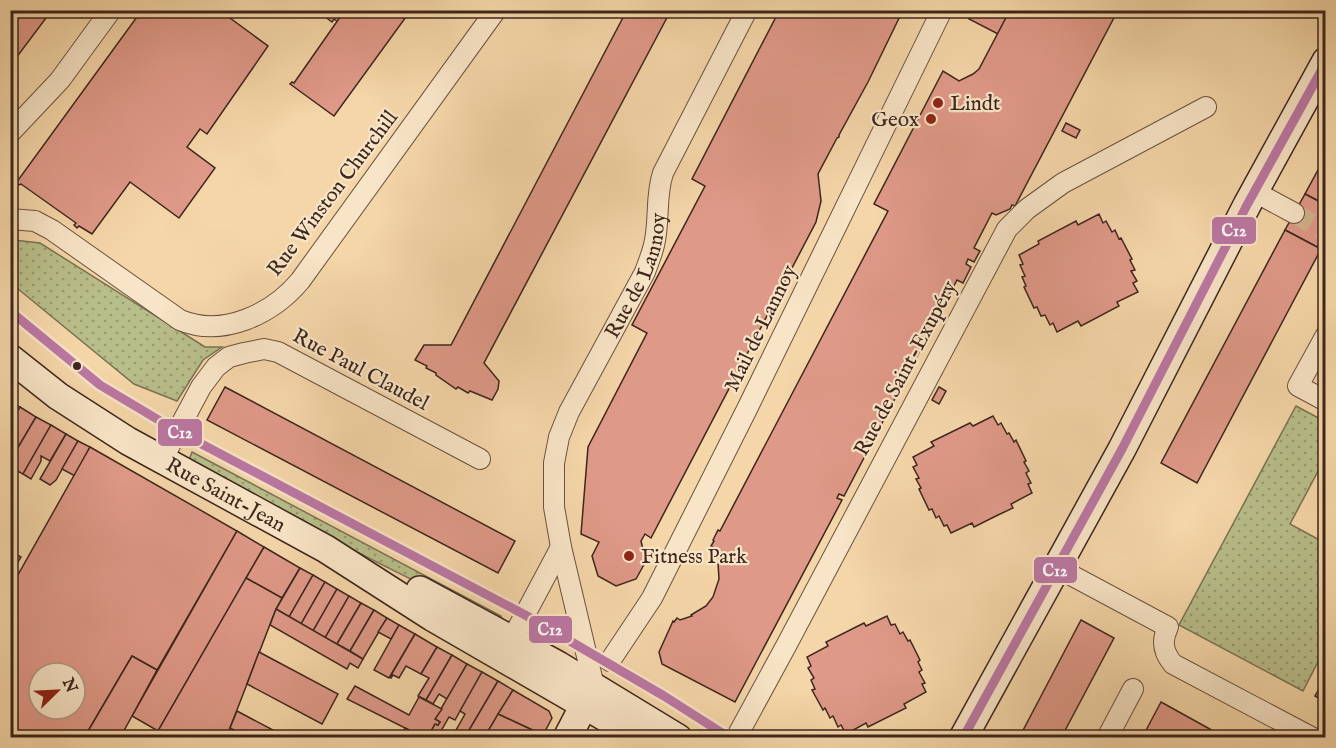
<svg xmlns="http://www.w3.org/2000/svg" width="1336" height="748" font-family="'IM FELL English',serif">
<defs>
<pattern id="green-dots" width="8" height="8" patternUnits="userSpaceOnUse" patternTransform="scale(1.5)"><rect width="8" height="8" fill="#b8be8a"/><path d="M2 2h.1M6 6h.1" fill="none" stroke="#979a70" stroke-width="1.8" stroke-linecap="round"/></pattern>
</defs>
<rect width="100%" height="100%" fill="#f5d6a8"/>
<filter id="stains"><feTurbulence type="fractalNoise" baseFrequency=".00333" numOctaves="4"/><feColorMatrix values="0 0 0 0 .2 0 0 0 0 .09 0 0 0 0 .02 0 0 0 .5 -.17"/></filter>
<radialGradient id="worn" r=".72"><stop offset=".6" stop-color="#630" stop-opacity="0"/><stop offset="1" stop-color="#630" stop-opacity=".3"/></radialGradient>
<g fill="url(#green-dots)" stroke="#7a7254" stroke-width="1.5">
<polygon points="14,240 40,243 205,347 222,347 203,360 177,401 134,384 12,284 11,262"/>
<polygon points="1296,406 1326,422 1325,458 1290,524 1325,543 1325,648 1303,691 1179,625"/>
<path d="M192 452 501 616 503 622C395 575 292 518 189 460Z"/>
</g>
<g fill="#df9988" stroke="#3d261e" stroke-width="1.5" fill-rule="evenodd">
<polygon points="10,10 52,10 10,66"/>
<polygon points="142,10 219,10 268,46 207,134 200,129 187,147 215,168 179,218 130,182 92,234 79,226 77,228 74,225 76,223 21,184 19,185 16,183"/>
<polygon points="316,10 345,10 338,22 334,19 332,22"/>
<polygon points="345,10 411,10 334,116 290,84 292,82 294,83"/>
<polygon points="627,10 671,10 484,363 499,381 498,389 492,400 470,391 468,393 458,387 456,389 436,375 436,373 426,368 427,366 415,360 424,345 451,345"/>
<polygon points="777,10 903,10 868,82 839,135 839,137 837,138 818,174 821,201 816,222 651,538 645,534 641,541 646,561 636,579 616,586 598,576 592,556 599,542 581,534 588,447 647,333 632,325 705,186 692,179 779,11"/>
<polygon points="973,10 1010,10 998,34 969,19"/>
<polygon points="1010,10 1118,10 1015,206 1012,205 1010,209 996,215 992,213 974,248 980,251 974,262 968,259 966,264 971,267 963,283 957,280 844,496 839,494 837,498 842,500 735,702 662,664 659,652 673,621 674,622 677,618 680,620 692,616 691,615 706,606 713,597 719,579 718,563 720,562 715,548 711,546 714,541 713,540 718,530 720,531 888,211 874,204 943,71 959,81 973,74 979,69"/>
<polygon points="1066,123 1080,130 1076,138 1062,131"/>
<polygon points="1326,155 1326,205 1305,194"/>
<polygon points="1305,194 1326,205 1326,242 1321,249 1285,230"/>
<polygon points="1099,214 1103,223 1106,221 1112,232 1115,230 1119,239 1121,238 1132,259 1130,260 1135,270 1131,271 1137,281 1133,283 1138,292 1117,302 1119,306 1081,326 1078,321 1057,332 1053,323 1050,325 1045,315 1041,316 1037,307 1034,308 1024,287 1026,286 1022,277 1025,276 1020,265 1023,264 1019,255 1039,244 1038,241 1076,221 1078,225"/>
<polygon points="1285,230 1321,249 1197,483 1161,463"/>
<polygon points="225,387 515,541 498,573 207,420"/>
<polygon points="939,387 946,391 939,404 932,400"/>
<polygon points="10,402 20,407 10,425"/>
<polygon points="20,407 36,417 10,461 10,425"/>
<polygon points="993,416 998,425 1001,423 1007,434 1009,433 1014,442 1016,440 1026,461 1024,462 1029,471 1026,473 1031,483 1028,484 1032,493 1011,504 1013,508 998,515 974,527 972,523 951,533 947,525 944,526 939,516 936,518 932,509 929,510 919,489 921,488 916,479 919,478 913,467 917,465 913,457 934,446 931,442 970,423 973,426"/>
<polygon points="36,417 51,425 23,474 10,467 10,461"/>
<polygon points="51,425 66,434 50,461 41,456 41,461 31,479 23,474"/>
<polygon points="66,434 78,441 56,480 50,485 40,479"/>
<polygon points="78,441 90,447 75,476 62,469"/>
<path d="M90 447 237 531 157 670 132 656 84 738H10V589ZM39 673H75V709H39Z"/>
<polygon points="237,531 264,547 158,731 132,716"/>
<polygon points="264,547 300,568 282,598 246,578"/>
<polygon points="10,551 21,557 10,575"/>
<polygon points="300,568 313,575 289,617 276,609"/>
<polygon points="313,575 325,582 301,624 289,617"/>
<polygon points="246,578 282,598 276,609 230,728 225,738 169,738 158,731"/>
<polygon points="325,582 337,589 313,631 301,624"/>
<polygon points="337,589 349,596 325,638 313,631"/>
<polygon points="349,596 361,603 337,644 325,638"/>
<polygon points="361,603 374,610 350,651 337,644"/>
<polygon points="276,609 363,659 358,668 350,663 347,669 270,625"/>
<polygon points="374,610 387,618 363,659 350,651"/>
<polygon points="887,616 891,625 895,624 900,634 903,632 908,641 910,640 920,660 918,662 922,670 919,672 925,683 922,684 926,692 904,704 906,708 868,727 866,723 846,734 841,725 838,727 833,716 830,718 825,708 823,710 812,690 815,689 811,680 814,678 808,668 811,666 807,657 828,646 826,642 864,623 866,626"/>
<polygon points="387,618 399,625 391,639 378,632"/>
<polygon points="1081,620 1114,638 1061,738 1019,738"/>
<polygon points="399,625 415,634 389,678 374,670"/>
<polygon points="415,634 437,647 421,674 406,666 399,678 393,675 391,678 390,677"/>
<polygon points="437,647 452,655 426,700 418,696 429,678 421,674"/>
<polygon points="259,652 338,694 322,724 247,684"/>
<polygon points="452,655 467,664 447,699 439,694 433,704 426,700"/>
<polygon points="132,656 157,670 120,738 84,738"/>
<polygon points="467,664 482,672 455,720 449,717 437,738 427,738 435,724 438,725 440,722 435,719"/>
<polygon points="482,672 498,681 465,737 455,732 465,714 460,711"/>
<polygon points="1326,677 1326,709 1322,708 1325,702 1315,696"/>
<polygon points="498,681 513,690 484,738 465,737"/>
<polygon points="355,686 409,715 419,697 442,709 435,719 440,722 438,725 435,724 427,738 425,738 347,699"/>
<polygon points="513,690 549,711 552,718 543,735 498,714"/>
<polygon points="1161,702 1226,738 1143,736"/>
<polygon points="237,711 288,738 249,738 230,728"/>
<polygon points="498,714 543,735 542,738 484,738"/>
<polygon points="405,728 425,738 400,738"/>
</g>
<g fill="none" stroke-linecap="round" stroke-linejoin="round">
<polyline stroke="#d0b38c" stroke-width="20" stroke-dasharray="20 10" stroke-linecap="butt" points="1294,213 1326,232"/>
<defs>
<g id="street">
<polyline points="10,133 60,80 111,10"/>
<polyline points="1255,192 1294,213"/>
<path d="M10 219 35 221 52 230 180 320C223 338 272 314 300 281L496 10"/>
<polyline points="1326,335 1298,386 1326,401"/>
<polyline points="162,460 201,387 216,367 229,357 244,353 264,349 278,352 480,459"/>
<path d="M1056 567 1168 627C1161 641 1163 652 1173 664L1313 738"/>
<polyline points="505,652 561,547"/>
<polyline points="610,661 652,598 747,409 942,10"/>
<path id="s1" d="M594 686 561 547 554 507V463L559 437 569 412 645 272C648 263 652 254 654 245 660 221 655 197 663 173L747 10"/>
<polyline points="736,738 786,646 1007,229 1027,209 1063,183 1206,107"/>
<polyline points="1107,738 1133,689"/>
</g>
<g id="secondary">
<path id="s2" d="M10 358 58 396 128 441 326 549 432 617 641 738"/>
<polyline points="420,590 558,665 678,738"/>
<polyline points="567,738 592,690"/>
<polyline points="963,738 1122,449 1247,205 1326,61"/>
</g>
</defs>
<use href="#street" stroke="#6b5240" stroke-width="22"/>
<use href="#secondary" stroke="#3d261e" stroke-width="30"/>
<use href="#street" stroke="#f8e4c6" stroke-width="20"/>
<use href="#secondary" stroke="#f8e4c6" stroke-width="27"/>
<defs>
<g id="bus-1">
<polyline points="10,311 100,385 177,431 527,616 664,696 730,738"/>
<polyline points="963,738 1122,449 1247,205 1326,62"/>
</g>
</defs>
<use href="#bus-1" stroke="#f8e4c6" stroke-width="14"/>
<use href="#bus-1" stroke="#bb77a3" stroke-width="9"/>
</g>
<g fill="#8f2418" stroke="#f8e4c6" stroke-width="2">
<circle cx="938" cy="103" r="6"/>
<circle cx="931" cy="119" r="6"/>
<circle cx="629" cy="556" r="6"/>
</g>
<circle fill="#3d261e" stroke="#f8e4c6" stroke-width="2" cx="77" cy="366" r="5"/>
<g text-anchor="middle" stroke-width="4.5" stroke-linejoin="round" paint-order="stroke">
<g font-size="21" fill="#3d261e" stroke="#f8e4c6" text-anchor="start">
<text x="950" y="110">Lindt</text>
<text x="919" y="126" text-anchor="end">Geox</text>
<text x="641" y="563">Fitness Park</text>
</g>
<g font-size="21" fill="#3d261e" stroke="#f8e4c6">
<text transform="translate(332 193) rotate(-53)" y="7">Rue Winston Churchill</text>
<text dy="7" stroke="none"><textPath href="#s1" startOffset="434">Rue de Lannoy</textPath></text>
<text transform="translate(760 328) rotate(-64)" y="7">Mail de Lannoy</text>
<text transform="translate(905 368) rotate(-62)" y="7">Rue de Saint-Exupéry</text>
<text transform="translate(361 369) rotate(28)" y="7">Rue Paul Claudel</text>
<text dy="7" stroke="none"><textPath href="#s2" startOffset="256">Rue Saint-Jean</textPath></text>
</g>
</g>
<g stroke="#f8e4c6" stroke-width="2">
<rect x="1211" y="216" width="46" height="29" rx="6" fill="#bb77a3"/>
<rect x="157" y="418" width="46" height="29" rx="6" fill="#bb77a3"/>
<rect x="1033" y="556" width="45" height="28" rx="6" fill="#bb77a3"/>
<rect x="528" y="615" width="45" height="29" rx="6" fill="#bb77a3"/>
</g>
<g font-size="16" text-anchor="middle" font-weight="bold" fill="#fff">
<text x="1234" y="236">C12</text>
<text x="180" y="438">C12</text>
<text x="1055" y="576">C12</text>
<text x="550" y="635">C12</text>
</g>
<rect width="1336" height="748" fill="none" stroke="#f5d6a8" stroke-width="36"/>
<rect x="12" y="12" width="1312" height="724" fill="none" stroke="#3d261e" stroke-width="3"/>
<rect x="18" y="18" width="1300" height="712" fill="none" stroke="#3d261e" stroke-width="1.5"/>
<g transform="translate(57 691) rotate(66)"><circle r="28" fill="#f8e4c6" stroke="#ad9883" stroke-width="1.5"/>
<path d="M0-4.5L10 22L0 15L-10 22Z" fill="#8f2418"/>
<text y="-9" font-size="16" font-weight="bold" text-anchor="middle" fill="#3d261e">N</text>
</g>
<rect width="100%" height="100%" filter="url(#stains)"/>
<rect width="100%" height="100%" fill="url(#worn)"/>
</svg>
